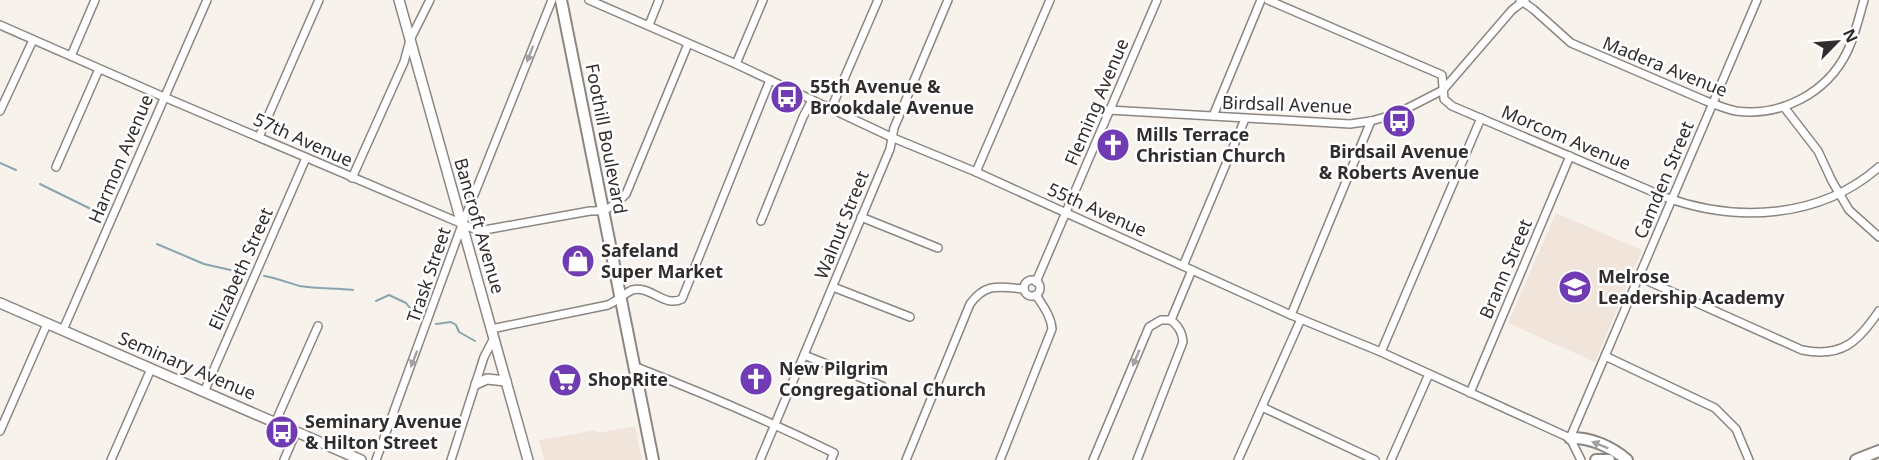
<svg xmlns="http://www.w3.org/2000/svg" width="1879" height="460" font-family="'Noto Sans',sans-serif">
<rect width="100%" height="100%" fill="#f8f2ed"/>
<g fill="#f1e4da">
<polygon points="1556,213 1642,250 1595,362 1508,323"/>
<polygon points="635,426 642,460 544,460 539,440 596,430 597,433"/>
</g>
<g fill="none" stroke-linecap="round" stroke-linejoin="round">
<g stroke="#88a5ae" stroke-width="2">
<polyline points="0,163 16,170"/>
<polyline points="40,184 101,214"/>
<polyline points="157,244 204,264 244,273"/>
<path d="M264 276C277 278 288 283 300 286 317 289 336 288 353 290"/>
<polyline points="376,301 389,295 406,303 420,321"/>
<polyline points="436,324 451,322 456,325 459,332 475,341"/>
</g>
<defs>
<g id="minor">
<polyline points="589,0 736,64 891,137 976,172 1291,315 1381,352 1570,438 1581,460"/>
<path d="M1268 0 1442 75 1444 99 1452 106 1665 197C1736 223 1820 219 1879 167"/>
<path d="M1520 0 1533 9 1571 43 1706 101C1716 105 1726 109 1736 111 1781 117 1827 93 1847 52 1855 36 1859 17 1864 0"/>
<path d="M0 25 164 97 479 231 590 211C607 212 614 206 626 194L688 44"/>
<polyline points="649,25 659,0"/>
<polyline points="71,56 95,0"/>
<polyline points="736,64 763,0"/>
<polyline points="1784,107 1818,151 1832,181 1849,210 1879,237"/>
<polyline points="831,109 878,0"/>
<polyline points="1109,110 1350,124 1371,121 1396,114 1443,90 1512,10 1525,0"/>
<polyline points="0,111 33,40"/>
<polyline points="1213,116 1261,0"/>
<polyline points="259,137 319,0"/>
<polyline points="56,167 99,69"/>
<polyline points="976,172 1050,0"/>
<polyline points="352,178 404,62 410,40 430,0"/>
<polyline points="861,217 938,248"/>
<polyline points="761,221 803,117 812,100"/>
<polyline points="1183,266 1245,119"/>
<path d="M1639 277 1802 350C1842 358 1858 342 1879 311"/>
<circle cx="1032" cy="288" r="8"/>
<polyline points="1036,282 1157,0"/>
<polyline points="833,287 910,317"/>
<polyline points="1291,315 1371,121"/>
<polyline points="1171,320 1192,270"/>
<path d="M491 329 608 305C615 302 627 292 632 290 651 285 664 308 682 299L770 80"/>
<polyline points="63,330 207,0"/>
<polyline points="1381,352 1481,118"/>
<polyline points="804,355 882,386"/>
<polyline points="1605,356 1715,408 1736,429 1749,460"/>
<path d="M636 367C703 393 769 421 834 453L831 460"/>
<polyline points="204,392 306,158"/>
<polyline points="1470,393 1570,156"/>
<polyline points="1262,407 1375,460"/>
<polyline points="275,423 318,326"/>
<polyline points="0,431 47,324"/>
<polyline points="1570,438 1757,0"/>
<polyline points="111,460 151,369"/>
<polyline points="284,460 296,432"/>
<polyline points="376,460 462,225 552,0"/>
<polyline points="451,460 484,357 494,338"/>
<polyline points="760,460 890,149 894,128 948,0"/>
<path d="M906 460 970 304C986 282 1000 287 1024 289"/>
<path d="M1000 460 1052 329C1051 316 1043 306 1036 295"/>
<polyline points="1093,460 1149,327 1161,320 1171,320"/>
<path d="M1137 460 1183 342C1182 332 1179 327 1171 320"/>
<polyline points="1238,460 1301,319"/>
<polyline points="1391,460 1429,374"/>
</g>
<g id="tertiary">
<polyline points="399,0 528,460"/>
<polyline points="0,303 361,460"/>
<polyline points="476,384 487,379 506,381"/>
</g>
<g id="secondary">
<polyline points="561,0 653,460"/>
<path d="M1570 438C1590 437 1612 447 1627 460"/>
<polyline points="1596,460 1609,460"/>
<polyline points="1856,460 1879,451"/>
</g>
</defs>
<use href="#minor" stroke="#8b8682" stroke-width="10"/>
<use href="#tertiary" stroke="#8b8682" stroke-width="12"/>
<use href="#secondary" stroke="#8b8682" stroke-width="14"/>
<use href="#minor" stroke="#fff" stroke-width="7"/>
<use href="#tertiary" stroke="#fff" stroke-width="9"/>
<use href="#secondary" stroke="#fff" stroke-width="10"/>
</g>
<defs><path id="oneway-solid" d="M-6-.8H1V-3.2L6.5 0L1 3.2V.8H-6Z" transform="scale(1.5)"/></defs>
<g fill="#a2a0a0">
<use href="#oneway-solid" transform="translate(530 54) rotate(111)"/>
<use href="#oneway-solid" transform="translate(1136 358) rotate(113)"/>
<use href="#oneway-solid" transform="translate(414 359) rotate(111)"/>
<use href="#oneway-solid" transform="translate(1600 445) rotate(-158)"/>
</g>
<defs>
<symbol id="bus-disc" viewBox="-11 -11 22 22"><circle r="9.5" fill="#713cb3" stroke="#fff"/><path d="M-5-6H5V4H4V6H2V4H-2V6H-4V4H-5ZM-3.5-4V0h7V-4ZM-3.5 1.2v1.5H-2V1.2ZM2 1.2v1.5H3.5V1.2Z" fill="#fff"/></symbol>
<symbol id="church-disc" viewBox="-11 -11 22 22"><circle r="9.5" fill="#713cb3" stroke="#fff"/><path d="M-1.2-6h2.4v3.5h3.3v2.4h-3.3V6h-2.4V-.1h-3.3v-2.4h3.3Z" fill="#fff"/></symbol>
<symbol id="shop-disc" viewBox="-11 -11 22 22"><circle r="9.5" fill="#713cb3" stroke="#fff"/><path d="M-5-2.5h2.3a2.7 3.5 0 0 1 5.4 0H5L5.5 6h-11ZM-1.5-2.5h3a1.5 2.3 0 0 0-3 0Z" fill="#fff"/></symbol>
<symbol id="school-disc" viewBox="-11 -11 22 22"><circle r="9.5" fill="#713cb3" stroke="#fff"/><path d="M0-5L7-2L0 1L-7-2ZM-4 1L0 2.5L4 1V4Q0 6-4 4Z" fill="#fff"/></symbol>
<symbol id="supermarket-disc" viewBox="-11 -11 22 22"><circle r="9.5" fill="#713cb3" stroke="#fff"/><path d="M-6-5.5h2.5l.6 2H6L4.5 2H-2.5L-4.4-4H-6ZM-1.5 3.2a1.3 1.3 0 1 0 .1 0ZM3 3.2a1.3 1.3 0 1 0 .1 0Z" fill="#fff"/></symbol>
</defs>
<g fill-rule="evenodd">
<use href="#bus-disc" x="768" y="78" width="38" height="38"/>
<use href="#bus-disc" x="1380" y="102" width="38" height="38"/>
<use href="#church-disc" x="1094" y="126" width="38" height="38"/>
<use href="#shop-disc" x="559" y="242" width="38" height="38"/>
<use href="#school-disc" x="1556" y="268" width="38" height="38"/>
<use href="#church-disc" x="737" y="360" width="38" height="38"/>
<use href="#supermarket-disc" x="546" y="361" width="38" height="38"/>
<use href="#bus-disc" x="263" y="413" width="38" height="38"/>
</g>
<g text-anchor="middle" stroke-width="5" stroke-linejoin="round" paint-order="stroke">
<g font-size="18" fill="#302d2c" stroke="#fff">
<text transform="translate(1665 67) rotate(22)" y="6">Madera Avenue</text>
<text transform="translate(1097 102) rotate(-67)" y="6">Fleming Avenue</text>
<text transform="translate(1287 105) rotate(2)" y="6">Birdsall Avenue</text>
<text transform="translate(1566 138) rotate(23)" y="6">Morcom Avenue</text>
<text transform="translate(606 139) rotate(79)" y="6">Foothill Boulevard</text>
<text transform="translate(303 140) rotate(24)" y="6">57th Avenue</text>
<text transform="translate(121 159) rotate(-67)" y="6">Harmon Avenue</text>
<text transform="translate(1664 180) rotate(-67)" y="6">Camden Street</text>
<text transform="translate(1097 210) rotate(24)" y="6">55th Avenue</text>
<text transform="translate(842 225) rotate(-68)" y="6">Walnut Street</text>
<text transform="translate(479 226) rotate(74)" y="6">Bancroft Avenue</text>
<text transform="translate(241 269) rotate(-66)" y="6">Elizabeth Street</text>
<text transform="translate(1506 269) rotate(-67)" y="6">Brann Street</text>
<text transform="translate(429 275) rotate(-71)" y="6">Trask Street</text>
<text transform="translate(187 366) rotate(23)" y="6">Seminary Avenue</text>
</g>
<g font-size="18" font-weight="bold" fill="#302d2c" stroke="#fff" text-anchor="start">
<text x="810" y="93">55th Avenue &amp;<tspan x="810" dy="21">Brookdale Avenue</tspan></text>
<text x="1136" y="141">Mills Terrace<tspan x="1136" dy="21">Christian Church</tspan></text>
<text x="1399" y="158" text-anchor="middle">Birdsail Avenue<tspan x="1399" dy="21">&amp; Roberts Avenue</tspan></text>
<text x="601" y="257">Safeland<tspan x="601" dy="21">Super Market</tspan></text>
<text x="1598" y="283">Melrose<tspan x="1598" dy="21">Leadership Academy</tspan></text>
<text x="779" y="375">New Pilgrim<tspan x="779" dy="21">Congregational Church</tspan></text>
<text x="588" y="386">ShopRite</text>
<text x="305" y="428">Seminary Avenue<tspan x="305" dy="21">&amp; Hilton Street</tspan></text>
</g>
</g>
<g transform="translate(1837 42) rotate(65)" stroke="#ffffff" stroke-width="4.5" paint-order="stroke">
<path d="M0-4.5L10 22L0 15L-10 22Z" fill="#302d2c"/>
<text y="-9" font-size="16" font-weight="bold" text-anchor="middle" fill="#302d2c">N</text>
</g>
</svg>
